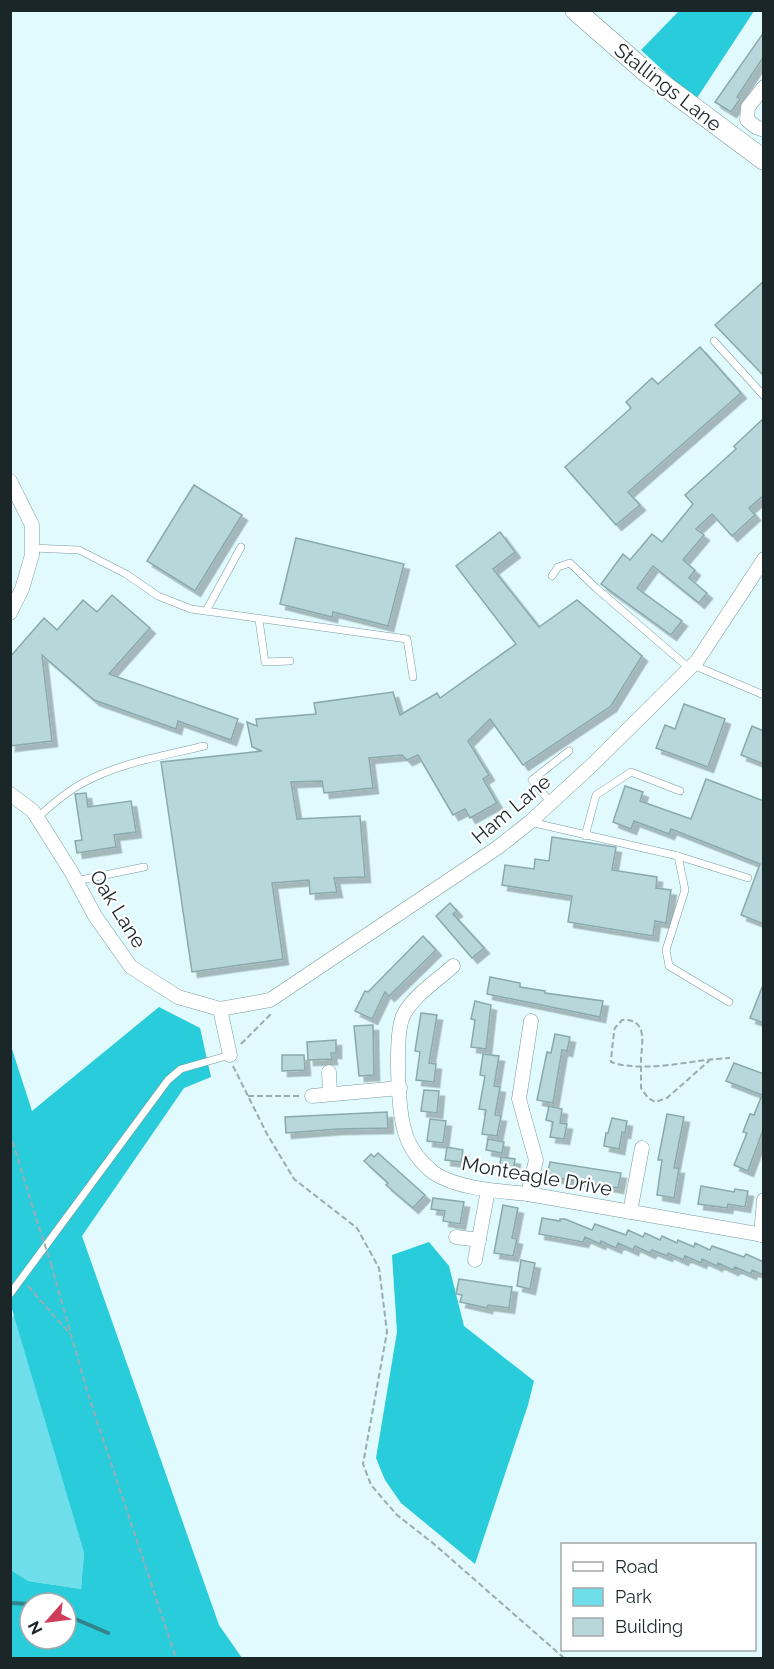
<svg xmlns="http://www.w3.org/2000/svg" width="774" height="1669" font-family="Raleway,sans-serif">
<defs>
<filter id="shadow"><feDropShadow dx="5.5" dy="5.5" stdDeviation="0" flood-color="#0004"/></filter>
</defs>
<rect width="100%" height="100%" fill="#e0fafd"/>
<polygon fill="#6edeea" points="14,1315 84,1553 81,1589 28,1581 11,1570 10,1319"/>
<g fill="#28ccdb" fill-rule="evenodd">
<polygon points="679,11 754,11 697,98 681,87 641,50"/>
<path d="M159 1007 200 1028 211 1077 184 1088 82 1236 219 1625 242 1658H11V1570L28 1581 81 1589 84 1553 11 1306 10 1043 32 1111ZM30 1603H66V1639H30Z"/>
<polygon points="429,1242 449,1266 464,1326 534,1381 528,1405 475,1564 401,1503 385,1480 376,1458 397,1332 392,1255"/>
</g>
<g fill="none" stroke-linecap="round" stroke-linejoin="round">
<g stroke="#31848c" stroke-width="4">
<polyline points="10,1603 30,1604"/>
<polyline points="66,1615 108,1633"/>
</g>
</g>
<g fill="#b7d7da" stroke="#8aa9ac" stroke-width="1.5" filter="url(#shadow)">
<polygon points="764,32 764,56 737,97 740,99 731,112 715,102"/>
<polygon points="764,281 764,376 715,325"/>
<polygon points="700,347 741,393 628,492 640,505 616,525 565,467 631,408 626,402 652,378 658,384"/>
<polygon points="764,418 764,495 749,508 755,515 732,536 712,514 696,529 704,535 683,560 695,570 689,578 707,593 699,603 653,566 637,588 682,621 671,635 601,584 623,554 630,560 652,534 662,542 693,504 685,495 736,449 734,446"/>
<polygon points="194,485 242,515 195,591 147,561"/>
<polygon points="500,532 515,552 493,569 539,627 577,600 642,656 611,706 523,765 490,719 468,741 489,775 483,779 497,803 470,818 465,809 453,815 418,755 407,760 402,755 369,758 373,788 324,793 322,781 291,782 297,819 360,816 365,877 334,878 337,892 310,894 309,880 272,883 283,959 192,972 161,762 262,751 252,747 247,722 257,726 256,719 316,714 314,703 393,692 400,715 437,693 440,698 516,644 456,566"/>
<polygon points="296,538 404,564 388,626 333,612 332,617 280,604"/>
<polygon points="112,595 150,628 109,674 238,719 231,740 178,721 176,729 94,700 42,655 52,741 10,746 10,657 44,618 57,630 83,600 97,612"/>
<polygon points="684,704 725,719 708,767 656,748 665,725 675,729"/>
<polygon points="752,726 764,731 764,764 741,755"/>
<polygon points="706,779 764,801 764,924 741,915 760,864 671,829 669,834 634,821 631,829 613,822 625,786 643,792 640,801 691,819"/>
<polygon points="86,793 88,807 131,801 136,832 114,835 116,847 77,853 75,841 82,840 75,794"/>
<polygon points="552,837 616,847 612,870 657,877 656,888 671,890 666,923 655,921 653,936 568,922 572,896 502,885 505,865 534,869 535,859 549,861"/>
<polygon points="450,903 457,911 453,914 484,948 472,958 436,916"/>
<polygon points="423,936 436,950 389,996 385,992 372,1019 355,1011 365,991 368,992"/>
<polygon points="490,977 520,983 520,987 545,991 545,993 603,1001 600,1017 487,994"/>
<polygon points="763,985 764,985 764,1023 750,1018"/>
<polygon points="475,1001 491,1005 486,1049 471,1047 475,1020 471,1019"/>
<polygon points="421,1013 437,1015 429,1063 436,1064 434,1082 416,1080 420,1052 415,1051"/>
<polygon points="373,1025 374,1075 359,1076 354,1026"/>
<polygon points="555,1034 570,1037 567,1051 562,1050 553,1103 537,1100 547,1052 551,1053"/>
<polygon points="336,1040 336,1053 331,1053 332,1059 308,1060 307,1042"/>
<polygon points="483,1054 499,1056 494,1086 500,1087 495,1115 501,1116 497,1136 482,1134 486,1110 479,1109 485,1076 480,1075"/>
<polygon points="282,1055 304,1055 305,1070 282,1071"/>
<polygon points="734,1063 764,1074 764,1127 748,1171 734,1165 747,1133 743,1132 750,1114 754,1115 762,1095 726,1081"/>
<polygon points="424,1090 439,1091 437,1113 421,1111"/>
<polygon points="549,1106 562,1109 560,1123 567,1124 564,1139 550,1137 553,1122 546,1120"/>
<polygon points="387,1112 388,1128 338,1129 286,1133 285,1117"/>
<polygon points="667,1114 684,1117 674,1168 679,1168 674,1198 657,1195 662,1160 658,1160"/>
<polygon points="612,1118 627,1121 625,1133 622,1132 619,1149 604,1146 606,1133 608,1133"/>
<polygon points="430,1119 446,1121 443,1143 427,1141"/>
<polygon points="488,1139 504,1142 502,1153 486,1150"/>
<polygon points="447,1147 463,1150 461,1162 445,1160"/>
<polygon points="378,1153 425,1195 413,1208 386,1185 388,1183 364,1161 371,1154 374,1157"/>
<polygon points="501,1157 515,1159 513,1172 499,1170"/>
<polygon points="550,1162 621,1173 618,1188 547,1176"/>
<polygon points="701,1186 734,1192 735,1189 748,1191 745,1207 728,1204 727,1208 698,1204"/>
<polygon points="433,1198 464,1202 460,1224 443,1221 445,1211 431,1209"/>
<polygon points="503,1205 518,1208 512,1238 517,1239 513,1256 494,1253"/>
<polygon points="542,1218 560,1221 560,1219 565,1219 592,1230 595,1224 626,1235 628,1230 643,1237 645,1233 660,1240 662,1236 677,1243 678,1240 694,1247 695,1243 710,1250 712,1246 744,1257 746,1254 764,1262 764,1275 752,1270 751,1274 735,1267 733,1270 718,1263 717,1266 702,1259 701,1263 685,1256 683,1260 668,1253 667,1256 652,1250 650,1253 635,1246 633,1250 618,1243 616,1248 601,1241 600,1244 585,1237 583,1242 539,1234"/>
<polygon points="521,1260 535,1263 530,1289 517,1286"/>
<polygon points="459,1279 512,1287 509,1308 488,1305 487,1308 460,1302 462,1295 456,1294"/>
</g>
<g fill="none" stroke-linecap="round" stroke-linejoin="round">
<defs>
<g id="lane">
<polyline points="714,341 764,396"/>
<polyline points="32,548 79,550 126,574 158,596 191,609 407,639 413,677"/>
<polyline points="552,576 558,567 570,563 596,588 689,668"/>
<polyline points="206,611 241,547"/>
<polyline points="259,620 265,662 290,661"/>
<polyline points="693,665 764,695"/>
<polyline points="551,803 532,780 569,751"/>
<path d="M37 818C50 806 65 793 81 784 118 763 163 756 204 746"/>
<polyline points="530,822 678,856 748,878"/>
<polyline points="585,836 596,795 631,772 680,791"/>
<polyline points="678,856 685,890 666,950 669,966 729,1002"/>
<polyline points="76,881 144,867"/>
<polyline points="10,1294 168,1080 181,1069 230,1055"/>
</g>
<g id="street">
<polyline points="764,87 748,107 747,120 756,127 764,130"/>
<polyline points="10,481 32,525 32,555 22,589 10,613"/>
<polyline points="10,794 33,811 72,873 95,916 131,967 178,997 220,1009 270,1000 497,848 530,822 592,765 697,661 764,559"/>
<path d="M453 966C437 981 414 995 404 1014 394 1032 398 1111 405 1132 409 1148 421 1163 434 1173 458 1189 499 1191 528 1194L764 1235"/>
<polyline points="220,1009 230,1055"/>
<polyline points="329,1072 330,1094"/>
<polyline points="312,1096 400,1088"/>
<polyline points="528,1194 536,1160 519,1099 531,1021"/>
<polyline points="630,1212 642,1148"/>
<polyline points="761,1235 764,1200"/>
<polyline points="456,1237 479,1240"/>
<polyline points="475,1260 488,1190"/>
</g>
<polyline id="secondary" points="575,10 646,72 764,160"/>
</defs>
<use href="#lane" stroke="#7b9a9d" stroke-width="8"/>
<use href="#street" stroke="#7b9a9d" stroke-width="15"/>
<use href="#secondary" stroke="#7b9a9d" stroke-width="21"/>
<g stroke="#98adaf" stroke-width="2" stroke-dasharray="6 3" stroke-linecap="butt">
<polyline points="241,1044 271,1014 271,1012"/>
<path d="M711 1059 667 1098 655 1102 648 1098 641 1088C641 1078 641 1069 641 1059 642 1043 648 1018 622 1020 620 1023 617 1025 615 1028 614 1029 611 1059 611 1062 646 1074 693 1059 730 1058"/>
<polyline points="233,1066 267,1134 294,1179 357,1228 379,1268 387,1332 363,1464 371,1485 397,1515 434,1544 564,1658"/>
<polyline points="248,1096 301,1096"/>
<polyline points="10,1133 36,1218"/>
<polyline points="51,1264 88,1394 176,1658"/>
<polyline points="28,1286 70,1334"/>
</g>
<use href="#lane" stroke="#fff" stroke-width="7"/>
<use href="#street" stroke="#fff" stroke-width="14"/>
<use href="#secondary" stroke="#fff" stroke-width="20"/>
<polyline stroke="#98adaf" stroke-width="2" stroke-dasharray="6 3" stroke-linecap="butt" points="36,1218 51,1264"/>
</g>
<g text-anchor="middle" stroke-width="4.5" stroke-linejoin="round" paint-order="stroke">
<g font-size="20" fill="#1a2628" stroke="#fff">
<text transform="translate(668 87) rotate(38)" y="7">Stallings Lane</text>
<text transform="translate(511 809) rotate(-40)" y="7">Ham Lane</text>
<text transform="translate(118 909) rotate(58)" y="7">Oak Lane</text>
<text transform="translate(537 1176) rotate(10)" y="7">Monteagle Drive</text>
</g>
</g>
<rect width="774" height="1669" fill="none" stroke="#1a2628" stroke-width="24"/>
<rect x="561" y="1543" width="195" height="108" fill="#ffffff" stroke="#a3a8a9" stroke-width="1.5"/>
<rect x="573" y="1562" width="30" height="9" fill="#ffffff" stroke="#a3a8a9" stroke-width="1.5"/>
<text x="615" y="1573" font-size="18" fill="#1a2628">Road</text>
<rect x="573" y="1588" width="30" height="18" fill="#6edeea" stroke="#a3a8a9" stroke-width="1.5"/>
<text x="615" y="1603" font-size="18" fill="#1a2628">Park</text>
<rect x="573" y="1618" width="30" height="18" fill="#b7d7da" stroke="#a3a8a9" stroke-width="1.5"/>
<text x="615" y="1633" font-size="18" fill="#1a2628">Building</text>
<g transform="translate(48 1621) rotate(242)"><circle r="28" fill="#ffffff" stroke="#a3a8a9" stroke-width="1.5"/>
<path d="M0-4.5L10 22L0 15L-10 22Z" fill="#ce3e5b"/>
<text y="-9" font-size="16" font-weight="bold" text-anchor="middle" fill="#1a2628">N</text>
</g>
</svg>
